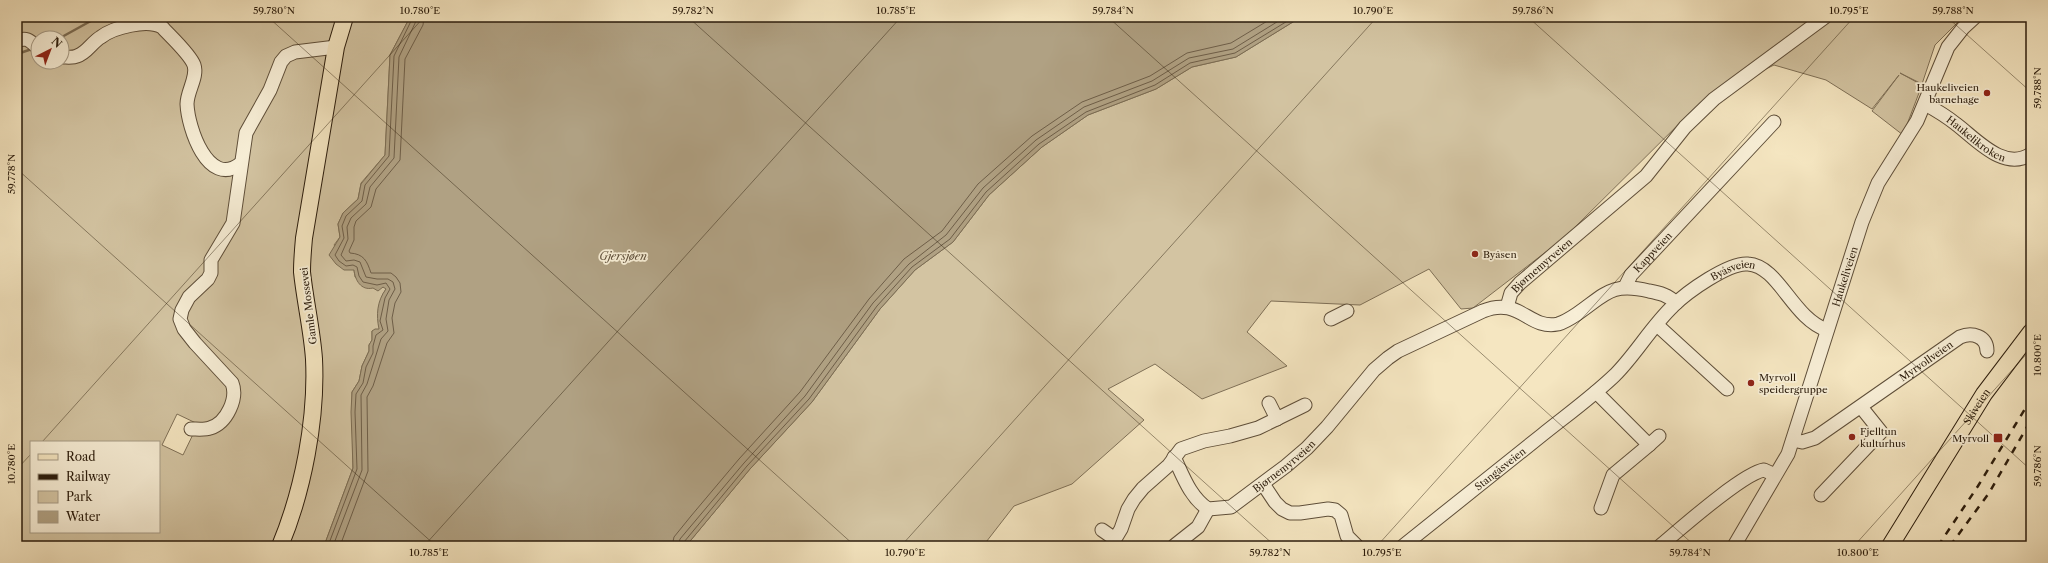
<svg xmlns="http://www.w3.org/2000/svg" width="2048" height="563" font-family="'Libre Caslon Text',serif">
<rect width="100%" height="100%" fill="#f5e6c1"/>
<filter id="stains"><feTurbulence type="fractalNoise" baseFrequency=".005" numOctaves="4"/><feColorMatrix values="0 0 0 0 .2 0 0 0 0 .09 0 0 0 0 .02 0 0 0 .5 -.17"/></filter>
<radialGradient id="worn" r=".72"><stop offset=".6" stop-color="#630" stop-opacity="0"/><stop offset="1" stop-color="#630" stop-opacity=".3"/></radialGradient>
<g fill="#d3c4a2" stroke="#7f7057" fill-rule="evenodd">
<path d="M17 17H410L390 55 385 155 361 183 358 199 343 213 338 224 340 237 334 245 354 270 355 277C367 288 370 288 385 287L386 289C378 300 377 317 380 330L372 331V340L369 345V351L362 366 359 381 352 392 353 468 324 546H17ZM38 38H62V62H38ZM177 414 198 424 183 455 162 445ZM31 442H159V532H31Z"/>
<polygon points="1301,17 1963,17 1935,45 1922,84 1900,73 1922,85 1903,135 1872,111 1899,75 1872,109 1826,80 1774,65 1704,99 1564,238 1473,308 1461,309 1429,269 1360,305 1271,301 1247,332 1287,366 1202,399 1155,364 1108,389 1144,420 1072,484 1014,506 983,546 686,546 750,469 812,402 880,309 915,270 953,242 989,195 1042,147 1088,115 1156,89 1192,67 1236,57"/>
</g>
<path fill="#b0a183" stroke="#7b6c53" d="M410 17H1301L1236 57 1192 67 1156 89 1088 115 1042 147 989 195 953 242 915 270 880 309 812 402 750 469 686 546H324L353 468 351 412 352 392 359 381 362 366 369 351V345L372 340V331L375 329H379C376 315 377 301 386 289L383 287 378 291 373 288C361 291 355 280 354 270H344L336 264 329 255 340 237 338 224 343 213 358 199 361 184 385 155 390 55Z"/>
<g fill="none" stroke-linecap="round" stroke-linejoin="round">
<g stroke="#6e5e48" stroke-width="1">
<polyline points="328,546 357,469 355,412 356,394 363,383 366,367 373,353 373,346 376,335 383,330 380,321 385,298 390,289 386,283 377,285 363,282 359,276 357,267 353,265 346,266 339,261 335,255 344,238 342,226 346,216 362,201 365,185 389,156 394,56 413,17"/>
<polyline points="333,546 362,470 361,395 367,384 381,339 388,331 386,319 389,300 395,289 393,282 388,279 377,279 366,277 360,262 354,260 346,261 341,255 348,239 347,227 351,218 366,204 370,187 394,158 399,57 418,17"/>
<path d="M340 546 368 471 367 397 373 386 387 343 394 333 392 318 395 303 401 292 400 283 396 277 391 273H371C367 261 364 254 350 253L349 251 354 240V227L356 221 371 207 376 189 400 160 405 59 423 25 424 17"/>
<polyline points="672,546 674,537 691,516 739,459 800,392 869,299 904,259 942,231 978,184 1032,136 1082,102 1150,76 1187,53 1231,43 1274,17"/>
<polyline points="678,546 680,539 744,463 805,396 873,303 909,264 946,235 983,188 1036,140 1084,107 1152,81 1189,58 1233,49 1285,17"/>
<polyline points="683,546 684,542 747,466 809,399 877,306 912,267 950,239 986,192 1039,144 1086,112 1155,85 1190,63 1235,53 1294,17"/>
</g>
<g stroke="#7b6c53" stroke-width="2.5">
<polyline points="60,38 98,17"/>
<polyline points="17,54 29,50"/>
</g>
<defs>
<g id="minor">
<path d="M17 41C27 36 31 42 38 48"/>
<path d="M62 57C67 57 73 58 77 56 87 53 92 42 101 37 114 27 147 19 162 27 170 36 190 54 194 65 198 77 187 91 187 104 188 128 208 188 240 164"/>
<path id="s1" d="M1925 104C1936 110 1946 116 1956 124 1976 139 2004 172 2031 154"/>
<path id="s2" d="M1625 287 1631 275 1774 122"/>
<path id="s3" d="M1507 307 1511 293 1520 283 1646 176 1685 127 1714 99 1825 17"/>
<polyline points="1331,319 1347,311"/>
<polyline points="1657,325 1727,389"/>
<polyline points="1596,392 1649,445 1659,436"/>
<polyline points="1269,403 1277,419"/>
<path d="M191 429C197 429 205 430 210 428 227 423 238 398 232 383L195 343 184 329 180 319 182 310 189 297 208 279 211 273V260L233 223 246 133 270 90 281 62 286 56 295 52 336 47"/>
<path id="s4" d="M1793 440 1802 442 1815 438 1960 337C1972 332 1987 336 1987 351"/>
<path id="s5" d="M1174 457C1183 476 1190 497 1208 509L1231 507 1286 466 1307 448 1327 427 1374 370 1388 358 1398 351 1483 311C1520 296 1528 330 1558 324 1565 322 1571 318 1577 314 1606 294 1611 282 1649 291 1660 293 1668 295 1676 303"/>
<polyline points="1263,484 1275,502 1282,509 1290,513 1300,513 1328,509 1335,510 1341,515 1347,536 1357,546"/>
<polyline points="1821,495 1881,432 1861,407"/>
<polyline points="1601,508 1613,475 1649,445"/>
<polyline points="1102,530 1115,539 1121,529 1128,509 1134,499 1143,488 1169,465 1181,449 1204,441 1230,436 1258,428 1305,405"/>
<polyline points="1174,546 1198,527 1208,509"/>
<path id="s6" d="M1403 546C1449 509 1496 472 1542 435 1567 415 1592 397 1615 375 1636 354 1651 327 1673 306 1687 292 1729 262 1748 264 1779 266 1792 318 1827 330"/>
<path d="M1660 546C1679 530 1743 473 1764 470L1775 475"/>
<path id="s7" d="M1734 546 1788 454 1862 222 1878 183 1917 121 1948 47 1963 28 1975 17"/>
</g>
<g id="major">
<path d="M280 546C303 491 317 419 314 359 312 330 305 301 302 272 302 261 303 249 304 238L336 47 345 17"/>
<path id="s8" d="M1890 546 1984 394 2031 332"/>
</g>
</defs>
<use href="#minor" stroke="#5e4e39" stroke-width="15"/>
<use href="#major" stroke="#2b1c0c" stroke-width="18"/>
<use href="#minor" stroke="#f8efd7" stroke-width="13"/>
<use href="#major" stroke="#f5e6c1" stroke-width="16"/>
<g stroke="#2b1c0c" stroke-width="2.5" stroke-dasharray="7 7" stroke-linecap="butt">
<polyline points="1938,546 1978,486 2031,399"/>
<polyline points="1950,546 1989,493 2031,420"/>
</g>
</g>
<path fill="none" stroke="#2b1c0c" stroke-width="1" stroke-opacity="0.45" d="M268 17 855 546M688 17 1275 546M1108 17 1695 546M1528 17 2031 470M1947 17 2031 92M17 169 436 546M42 442 424 17M17 469 31 454M424 546 901 17M901 546 1377 17M1377 546 1854 17M1854 546 2031 349"/>
<g fill="#8f2418" stroke="#f8efd7" stroke-width="1.5">
<circle cx="1987" cy="93" r="4"/>
<circle cx="1475" cy="254" r="4"/>
<circle cx="1751" cy="383" r="4"/>
<circle cx="1852" cy="437" r="4"/>
<rect x="1993" y="433" width="10" height="10" rx="2"/>
</g>
<g text-anchor="middle" stroke-width="3.5" stroke-linejoin="round" paint-order="stroke">
<g font-size="10" fill="#2b1c0c" stroke="#f8efd7" text-anchor="start">
<text x="1979" y="91" text-anchor="end">Haukeliveien<tspan x="1979" dy="12">barnehage</tspan></text>
<text x="1483" y="258">Byåsen</text>
<text x="1759" y="381">Myrvoll<tspan x="1759" dy="12">speidergruppe</tspan></text>
<text x="1860" y="435">Fjelltun<tspan x="1860" dy="12">kulturhus</tspan></text>
<text x="1989" y="442" text-anchor="end">Myrvoll</text>
</g>
<g font-size="10" fill="#2b1c0c" stroke="#f8efd7">
<text dy="4" stroke="none"><textPath href="#s1" startOffset="62">Haukelikroken</textPath></text>
<text dy="4" stroke="none"><textPath href="#s2" startOffset="45">Kappveien</textPath></text>
<text dy="4" stroke="none"><textPath href="#s3" startOffset="56">Bjørnemyrveien</textPath></text>
<text dy="4" stroke="none"><textPath href="#s6" startOffset="434">Byåsveien</textPath></text>
<text dy="4" stroke="none"><textPath href="#s7" startOffset="293">Haukeliveien</textPath></text>
<text transform="translate(308 306) rotate(-97)" y="4">Gamle Mossevei</text>
<text dy="4" stroke="none"><textPath href="#s4" startOffset="158">Myrvollveien</textPath></text>
<text dy="4" stroke="none"><textPath href="#s8" startOffset="164">Skiveien</textPath></text>
<text dy="4" stroke="none"><textPath href="#s5" startOffset="153">Bjørnemyrveien</textPath></text>
<text dy="4" stroke="none"><textPath href="#s6" startOffset="124">Stangåsveien</textPath></text>
</g>
<g font-size="11" font-style="italic" fill="#60513c" stroke="#f8efd7">
<text x="623" y="260">Gjersjøen</text>
</g>
</g>
<rect width="2048" height="563" fill="none" stroke="#f5e6c1" stroke-width="44"/>
<rect x="30" y="441" width="130" height="92" fill="#f8efd7" stroke="#a69b86"/>
<rect x="38" y="454" width="20" height="6" fill="#f5e6c1" stroke="#a69b86"/>
<text x="66" y="461" font-size="12" fill="#2b1c0c">Road</text>
<rect x="38" y="474" width="20" height="6" fill="#2b1c0c" stroke="#a69b86"/>
<text x="66" y="481" font-size="12" fill="#2b1c0c">Railway</text>
<rect x="38" y="491" width="20" height="12" fill="#d3c4a2" stroke="#a69b86"/>
<text x="66" y="501" font-size="12" fill="#2b1c0c">Park</text>
<rect x="38" y="511" width="20" height="12" fill="#b0a183" stroke="#a69b86"/>
<text x="66" y="521" font-size="12" fill="#2b1c0c">Water</text>
<g transform="translate(50 50) rotate(42)"><circle r="19" fill="#f8efd7" stroke="#a69b86"/>
<path d="M0-3L7 15L0 10L-7 15Z" fill="#8f2418"/>
<text y="-6" font-size="11" font-weight="bold" text-anchor="middle" fill="#2b1c0c">N</text>
</g>
<rect x="22" y="22" width="2004" height="519" fill="none" stroke="#2b1c0c" stroke-width="1.5"/>
<g font-size="10" text-anchor="middle" fill="#2b1c0c">
<text x="274" y="14">59.780°N</text>
<text x="420" y="14">10.780°E</text>
<text x="693" y="14">59.782°N</text>
<text x="896" y="14">10.785°E</text>
<text x="1113" y="14">59.784°N</text>
<text x="1373" y="14">10.790°E</text>
<text x="1533" y="14">59.786°N</text>
<text x="1849" y="14">10.795°E</text>
<text x="1953" y="14">59.788°N</text>
<text transform="translate(2037 88) rotate(-90)" y="4">59.788°N</text>
<text transform="translate(11 174) rotate(-90)" y="4">59.778°N</text>
<text transform="translate(2037 355) rotate(-90)" y="4">10.800°E</text>
<text transform="translate(11 464) rotate(-90)" y="4">10.780°E</text>
<text transform="translate(2037 466) rotate(-90)" y="4">59.786°N</text>
<text x="429" y="556">10.785°E</text>
<text x="905" y="556">10.790°E</text>
<text x="1270" y="556">59.782°N</text>
<text x="1382" y="556">10.795°E</text>
<text x="1690" y="556">59.784°N</text>
<text x="1858" y="556">10.800°E</text>
</g>
<rect width="100%" height="100%" filter="url(#stains)"/>
<rect width="100%" height="100%" fill="url(#worn)"/>
</svg>
